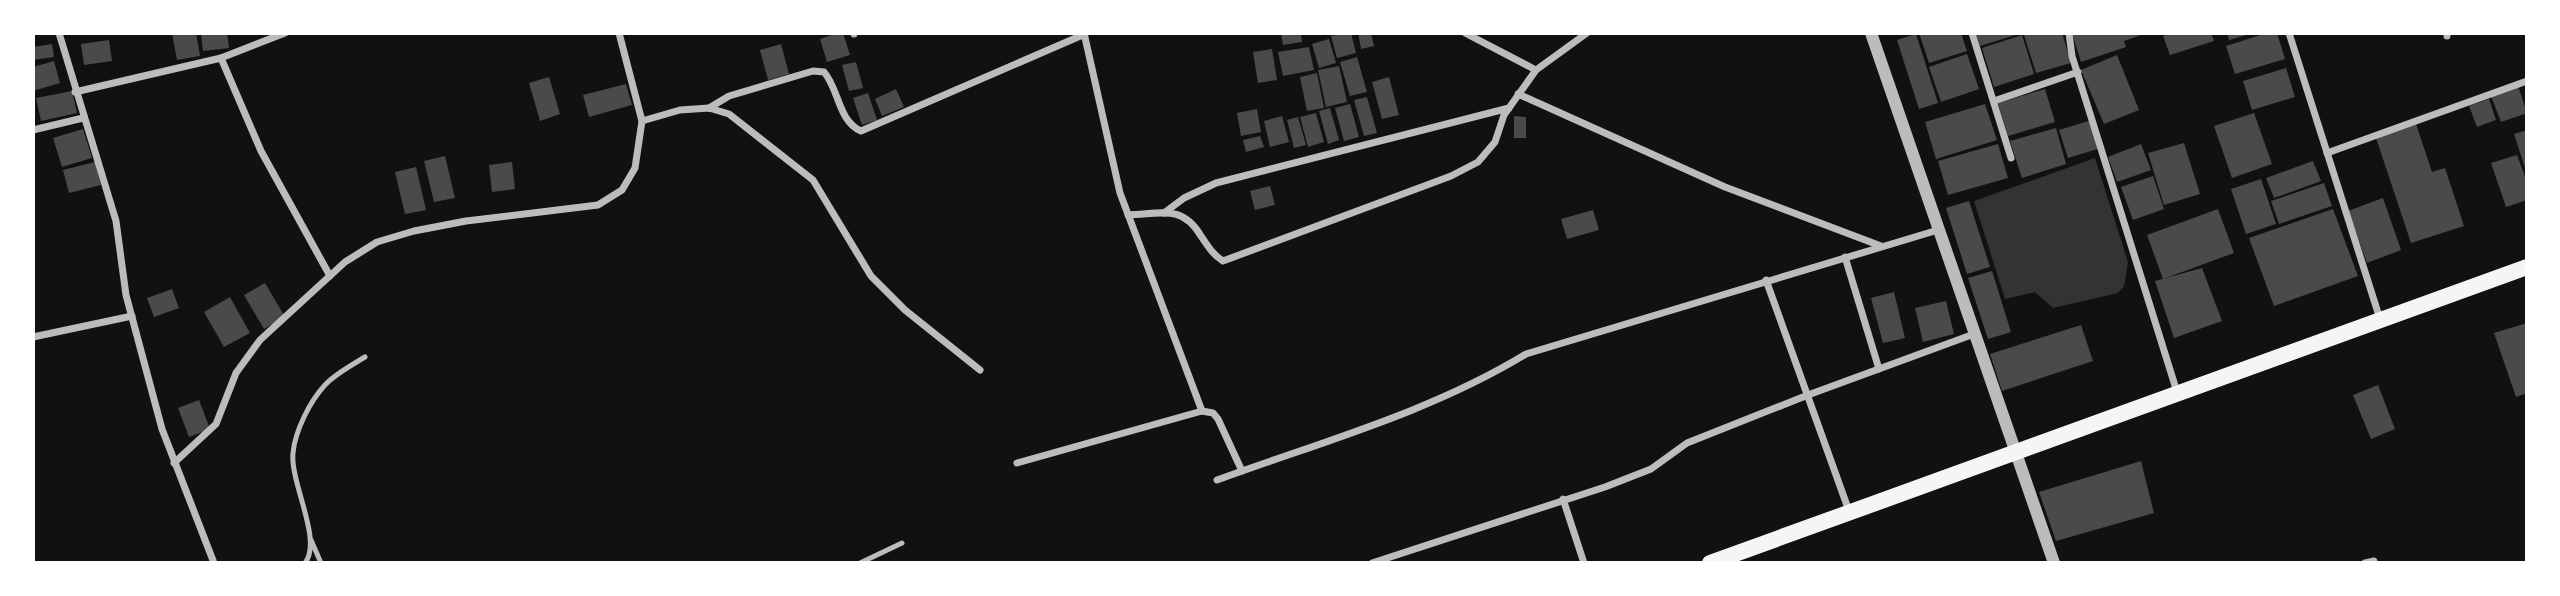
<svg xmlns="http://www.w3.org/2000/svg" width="2560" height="596" font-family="Roboto,sans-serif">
<rect width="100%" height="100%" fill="#111"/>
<polygon fill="#333" points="2095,158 2128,262 2124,286 2118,293 2053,308 2035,292 2005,299 1974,201"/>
<g fill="#4a4a4a">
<polygon points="172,33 196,33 200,56 177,60"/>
<polygon points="201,33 227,33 229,48 203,51"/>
<polygon points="837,33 843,33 850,55 827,62 820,39"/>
<polygon points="1281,33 1301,33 1302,42 1283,45"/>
<polygon points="1351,33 1356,53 1337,58 1331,36"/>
<polygon points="1358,33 1371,33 1374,46 1361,49"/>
<polygon points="1919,33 1961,33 1967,51 1929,63"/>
<polygon points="1976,33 2018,33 2019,34 1980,46"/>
<polygon points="2029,33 2062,33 2071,63 2036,73 2024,35"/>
<polygon points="2072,33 2144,33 2144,34 2124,41 2126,47 2081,62"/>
<polygon points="2172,33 2211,33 2214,41 2170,55 2163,36"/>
<polygon points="2227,33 2249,33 2250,34 2229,40"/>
<polygon points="2267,33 2277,33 2285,59 2235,74 2226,46"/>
<polygon points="1916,34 1938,103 1919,109 1897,40"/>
<polygon points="2022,35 2034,74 1994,87 1982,48"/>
<polygon points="1329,39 1336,63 1319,68 1312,44"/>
<polygon points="109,40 112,61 84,65 81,44"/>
<polygon points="52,44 54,57 33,60 33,47"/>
<polygon points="781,44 789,74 768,80 760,50"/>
<polygon points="1309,47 1314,70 1283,76 1278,52"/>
<polygon points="1272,49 1277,80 1258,83 1253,52"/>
<polygon points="1967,54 1979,89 1941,102 1929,67"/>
<polygon points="2117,55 2139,110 2104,124 2081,70"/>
<polygon points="1357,57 1367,92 1350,96 1340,62"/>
<polygon points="54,61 60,83 33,91 33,67"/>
<polygon points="856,62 863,88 849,91 842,65"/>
<polygon points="1339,66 1347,102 1326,107 1318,70"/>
<polygon points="2286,68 2295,97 2252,110 2243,81"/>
<polygon points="1317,73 1324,108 1307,111 1300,77"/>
<polygon points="549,77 560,114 540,121 529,83"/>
<polygon points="1389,77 1399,115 1382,119 1372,82"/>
<polygon points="626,84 632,105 589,117 583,95"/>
<polygon points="2518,86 2527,113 2501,122 2491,96"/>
<polygon points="896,89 904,107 882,116 875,99"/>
<polygon points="2045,89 2055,122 2008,136 1998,103"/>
<polygon points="72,91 77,113 41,121 36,98"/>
<polygon points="868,93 877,120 862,125 853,98"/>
<polygon points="1367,97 1377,133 1364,136 1354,100"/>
<polygon points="2489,99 2496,120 2477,127 2469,106"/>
<polygon points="1350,104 1359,137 1344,141 1335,108"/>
<polygon points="1985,104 1997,140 1936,159 1925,122"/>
<polygon points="1330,108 1339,140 1328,144 1319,111"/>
<polygon points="1257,109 1261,132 1241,136 1237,113"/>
<polygon points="1316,113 1324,142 1308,147 1300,117"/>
<polygon points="2254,113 2272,164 2232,178 2214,126"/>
<polygon points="1282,116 1289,142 1270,147 1264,121"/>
<polygon points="1514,116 1526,117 1526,138 1514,138"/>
<polygon points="1298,117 1306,145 1294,148 1287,120"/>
<polygon points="2092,120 2101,148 2068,158 2059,130"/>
<polygon points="2416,124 2432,172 2445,168 2464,226 2411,243 2376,138"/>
<polygon points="2056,128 2066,164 2022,178 2010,141"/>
<polygon points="83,129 92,158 62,167 53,138"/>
<polygon points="2527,130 2527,171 2526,171 2514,134"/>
<polygon points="1260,136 1264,147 1246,152 1243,140"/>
<polygon points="2184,143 2200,194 2164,205 2148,153"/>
<polygon points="1998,144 2008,178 1948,195 1938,161"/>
<polygon points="2141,144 2151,170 2117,182 2108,157"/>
<polygon points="2517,155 2527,182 2527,200 2506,207 2491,163"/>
<polygon points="445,156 455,198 434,202 424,161"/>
<polygon points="2313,161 2321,181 2274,198 2266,178"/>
<polygon points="95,162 101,185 69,193 63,170"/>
<polygon points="512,162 515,189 492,192 489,165"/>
<polygon points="416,167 426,210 405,214 395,172"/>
<polygon points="2153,176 2164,209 2133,220 2121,187"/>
<polygon points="2261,179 2276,224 2246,234 2231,189"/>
<polygon points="2324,183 2332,206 2279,224 2271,201"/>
<polygon points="1270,186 1275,205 1255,210 1250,191"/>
<polygon points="2383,198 2401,250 2367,263 2348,211"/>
<polygon points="1969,201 1990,267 1967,274 1946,208"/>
<polygon points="2218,209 2234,253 2163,279 2147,235"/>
<polygon points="2333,209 2358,276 2274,306 2249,238"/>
<polygon points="1593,210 1599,230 1567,239 1561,219"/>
<polygon points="2202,268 2222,321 2174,338 2155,281"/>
<polygon points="1992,271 2011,332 1988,339 1968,278"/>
<polygon points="265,283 285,317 264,329 244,295"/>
<polygon points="172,289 179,308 154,317 147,298"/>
<polygon points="1894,292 1905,338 1883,343 1871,298"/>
<polygon points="230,297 250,333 224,347 204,312"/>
<polygon points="1946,301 1954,334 1923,342 1915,308"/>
<polygon points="2527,323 2527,393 2516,397 2494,333"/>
<polygon points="2081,325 2093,361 2002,391 1990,354"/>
<polygon points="2378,385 2395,429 2371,439 2353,395"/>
<polygon points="199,400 210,429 189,437 178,408"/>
<polygon points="2141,461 2154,513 2056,541 2039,492"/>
</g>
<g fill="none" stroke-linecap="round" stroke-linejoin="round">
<g stroke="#bcbcbc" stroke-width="5">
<polyline points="311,540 321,563"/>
<path d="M305 563C323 540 290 483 293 453 295 431 310 401 325 385 335 374 352 365 365 357"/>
<polyline points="860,563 902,543"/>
</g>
<g stroke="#bcbcbc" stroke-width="7">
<polyline points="59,33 116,221 126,295 162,429 214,563"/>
<polyline points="854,33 854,34"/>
<polyline points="1084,33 1120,193 1202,411"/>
<polyline points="1465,33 1536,70"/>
<polyline points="1972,33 2011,158"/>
<polyline points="2069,33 2072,56 2177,392"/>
<polyline points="2289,33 2380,319"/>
<polyline points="2447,33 2447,36"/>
<polyline points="221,58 261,151 330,276"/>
<polyline points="75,92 221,58 285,33"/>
<polyline points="1518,94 1725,187 1881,246"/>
<polyline points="1994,101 2078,72"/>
<path d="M709 108 729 96 813 71 824 72C839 89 838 121 861 131L1085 34"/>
<polyline points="642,121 680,110 709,108 729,114 813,180 871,276 905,310 980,370"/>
<polyline points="33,130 83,118"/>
<polyline points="2327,153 2527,81"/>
<polyline points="1164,213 1184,198 1216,183 1509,108"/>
<path d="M1128 215C1161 214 1182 204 1201 236 1208 246 1212 254 1223 261L1451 176 1478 162 1495 142 1504 115 1536 70 1587 33"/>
<polyline points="1845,257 1879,369"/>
<polyline points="1766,280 1849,511"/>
<polyline points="33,337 132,316"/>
<polyline points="174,463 216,424 236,373 260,340 345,262 377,242 414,231 466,221 598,205 622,190 635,168 642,121 619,33"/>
<polyline points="1017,463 1202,411 1213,413 1218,419 1242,471"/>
<path d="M1217 480C1321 442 1431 412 1526 354L1938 230"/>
<polyline points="1563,499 1584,563"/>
<polyline points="1372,563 1605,487 1651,469 1687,443 1808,395 1974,334"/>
<polyline points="2365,563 2374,561"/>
</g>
<polyline stroke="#bcbcbc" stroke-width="12" points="1871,33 2054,563"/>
<polyline stroke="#f5f5f5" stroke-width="16" points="1710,563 2527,267"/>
</g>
<rect width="2560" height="596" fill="none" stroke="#ffffff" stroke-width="70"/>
</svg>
